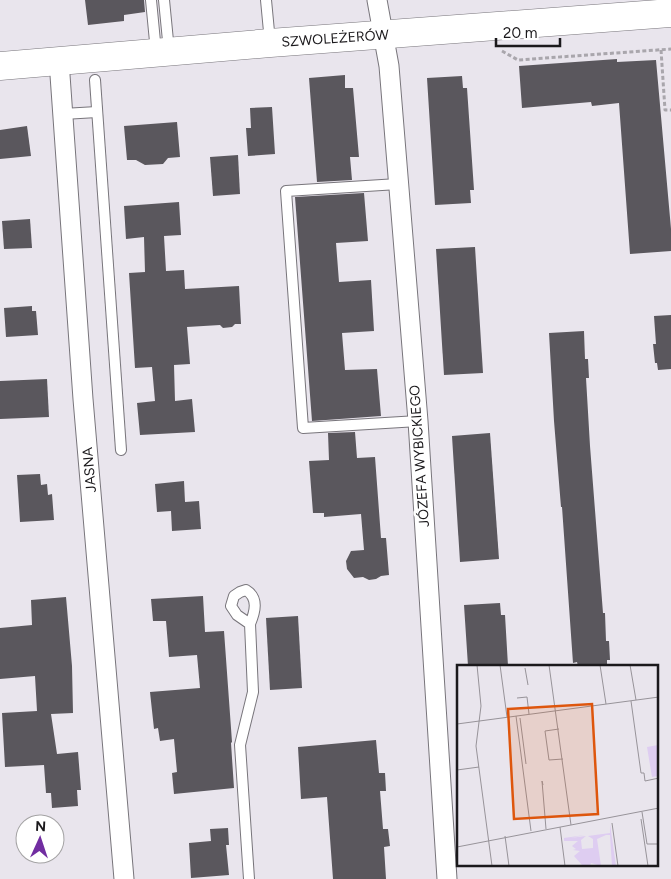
<svg xmlns="http://www.w3.org/2000/svg" width="671" height="879" font-family="Figtree,sans-serif">
<rect width="100%" height="100%" fill="#e9e5ed"/>
<g fill="#5a575d">
<polygon points="85,0 144,0 145,12 124,15 124,21 88,25"/>
<polygon points="617,59 617,62 656,60 671,229 671,251 630,254 619,103 592,106 591,102 522,108 519,66"/>
<polygon points="345,75 345,88 353,88 359,157 350,157 352,180 317,182 309,78"/>
<polygon points="462,76 463,88 467,88 474,190 470,190 471,203 435,205 427,78"/>
<polygon points="272,107 275,154 248,156 246,128 251,128 250,108"/>
<polygon points="177,122 180,157 168,158 163,164 145,165 136,160 127,160 124,126"/>
<polygon points="27,126 31,156 0,159 0,130"/>
<polygon points="238,155 240,194 213,196 210,157"/>
<polygon points="364,193 368,241 336,243 339,282 371,280 374,331 342,333 345,370 377,369 381,416 312,421 295,197"/>
<polygon points="179,202 181,235 164,236 166,271 184,270 185,289 239,286 241,324 235,324 232,327 223,328 220,325 187,327 190,364 174,365 175,401 192,399 195,432 140,435 137,403 155,401 152,367 135,368 129,273 145,272 144,237 126,239 124,206"/>
<polygon points="30,219 32,248 4,249 2,221"/>
<polygon points="475,247 483,373 444,375 436,249"/>
<polygon points="32,306 32,311 36,311 38,335 6,337 4,308"/>
<polygon points="671,315 671,369 658,370 657,363 655,363 653,344 656,344 654,316"/>
<polygon points="584,331 585,359 588,359 589,378 586,378 590,446 603,613 605,613 606,641 609,641 610,660 607,660 607,666 578,666 577,662 573,663 562,507 561,507 554,421 549,333"/>
<polygon points="47,379 49,417 0,419 0,381"/>
<polygon points="355,432 357,458 375,457 381,538 386,538 389,575 381,576 376,579 369,580 363,577 354,578 347,569 346,561 351,551 364,550 361,514 324,517 324,513 313,513 309,461 329,460 328,433"/>
<polygon points="490,433 499,559 460,562 452,436"/>
<polygon points="40,474 41,485 47,484 48,495 52,494 54,520 20,522 17,475"/>
<polygon points="184,481 185,502 199,501 201,529 172,531 171,511 157,512 155,484"/>
<polygon points="203,596 205,632 224,631 232,742 231,743 234,788 174,794 172,773 177,772 174,739 160,741 158,728 154,729 150,692 200,688 197,655 169,657 166,621 153,621 151,599"/>
<polygon points="66,597 72,666 73,713 51,714 57,754 78,752 81,790 77,790 78,806 52,808 51,793 46,793 44,765 5,767 2,713 37,711 35,676 0,679 0,628 32,625 31,600"/>
<polygon points="500,603 501,615 505,615 508,666 468,666 464,605"/>
<polygon points="298,616 302,688 270,690 266,618"/>
<polygon points="376,740 379,773 385,773 386,791 380,791 383,829 388,829 390,846 384,847 386,879 333,879 327,797 301,799 298,747"/>
<polygon points="228,828 229,845 226,845 229,875 191,878 189,843 211,841 210,829"/>
</g>
<g fill="none" stroke-linecap="round" stroke-linejoin="round">
<defs>
<g id="lane">
<polyline points="151,0 156,52"/>
<polyline points="164,0 169,51"/>
<polyline points="266,0 270,42"/>
<polyline points="95,80 121,450"/>
<polyline points="63,114 97,112"/>
<polyline points="398,184 286,191 303,428 418,421"/>
<path d="M249 879 240 745 253 692 250 624C255 612 259 598 246 590L240 592 234 596 231 606 237 615 250 624"/>
</g>
<g id="street">
<polyline points="377,0 389,66 418,421 447,879"/>
<polyline points="59,61 83,399 124,879"/>
</g>
<polyline id="secondary" points="0,66 270,43 671,13"/>
</defs>
<use href="#lane" stroke="#78757b" stroke-width="12"/>
<use href="#street" stroke="#78757b" stroke-width="21"/>
<use href="#secondary" stroke="#78757b" stroke-width="29"/>
<g stroke="#a9a6ac" stroke-width="3" stroke-dasharray="4 2.5" stroke-linecap="butt">
<polyline points="661,50 665,110 671,110"/>
<polyline points="502,51 518,60 671,49"/>
</g>
<use href="#lane" stroke="#fff" stroke-width="10"/>
<use href="#street" stroke="#fff" stroke-width="19"/>
<use href="#secondary" stroke="#fff" stroke-width="28"/>
</g>
<g text-anchor="middle" stroke-width="5" stroke-linejoin="round" paint-order="stroke">
<g font-size="14" fill="#1b191c" stroke="#fff">
<text transform="translate(335 38) rotate(-4)" y="5">SZWOLEŻERÓW</text>
<text transform="translate(419 456) rotate(-94)" y="5">JÓZEFA WYBICKIEGO</text>
<text transform="translate(89 470) rotate(-95)" y="5">JASNA</text>
</g>
</g>
<g transform="translate(457 665)">
<rect width="201" height="201" fill="#e9e5ed"/>
<path d="M201 80V111L195 112 190 82ZM153 159 159 201H155L153 170H149L140 174 144 201 134 198 133 201H120L125 200 117 191 123 186 116 185 119 184 115 181 121 176H107V173L128 170 113 173 129 171 124 175 125 184 136 183V174L131 171 153 168Z" fill="#decdf1"/>
<path fill="none" stroke="#979399" stroke-width="1" d="M20 0 24 41 19 81 35 201M43 0 50 52M92 0 114 160M143 0 149 39M173 0 179 35M68 3 71 20M60 33 70 32 72 49M174 36 184 108H187L188 116 202 113M59 51 74 166M63 53 69 99M0 59 202 32M102 64 88 66 92 95 106 94M0 105 22 102M86 120 85 116 89 164M185 147 190 179H202M184 154 191 201M155 158 161 201M103 162 108 201M48 171 52 201M0 182 202 143"/>
<path fill="#de560d" fill-opacity="0.15" stroke="#de560d" stroke-width="2.5" d="M135 39 141 149 57 154 51 44Z"/>
<rect width="201" height="201" fill="none" stroke="#1b191c" stroke-width="2.5"/>
</g>
<g transform="translate(40 839) rotate(3)"><circle r="24" fill="#ffffff" stroke="#a4a3a4"/>
<path d="M0-4L9 19L0 12L-9 19Z" fill="#712da1"/>
<text y="-8" font-size="14" font-weight="bold" text-anchor="middle" fill="#1b191c">N</text>
</g>
<path d="M496 38v8h64v-8" fill="none" stroke="#1b191c" stroke-width="2.5"/>
<text x="503" y="38" font-size="15" fill="#1b191c" stroke="#ffffff" stroke-width="4" paint-order="stroke">20 m</text>
</svg>
